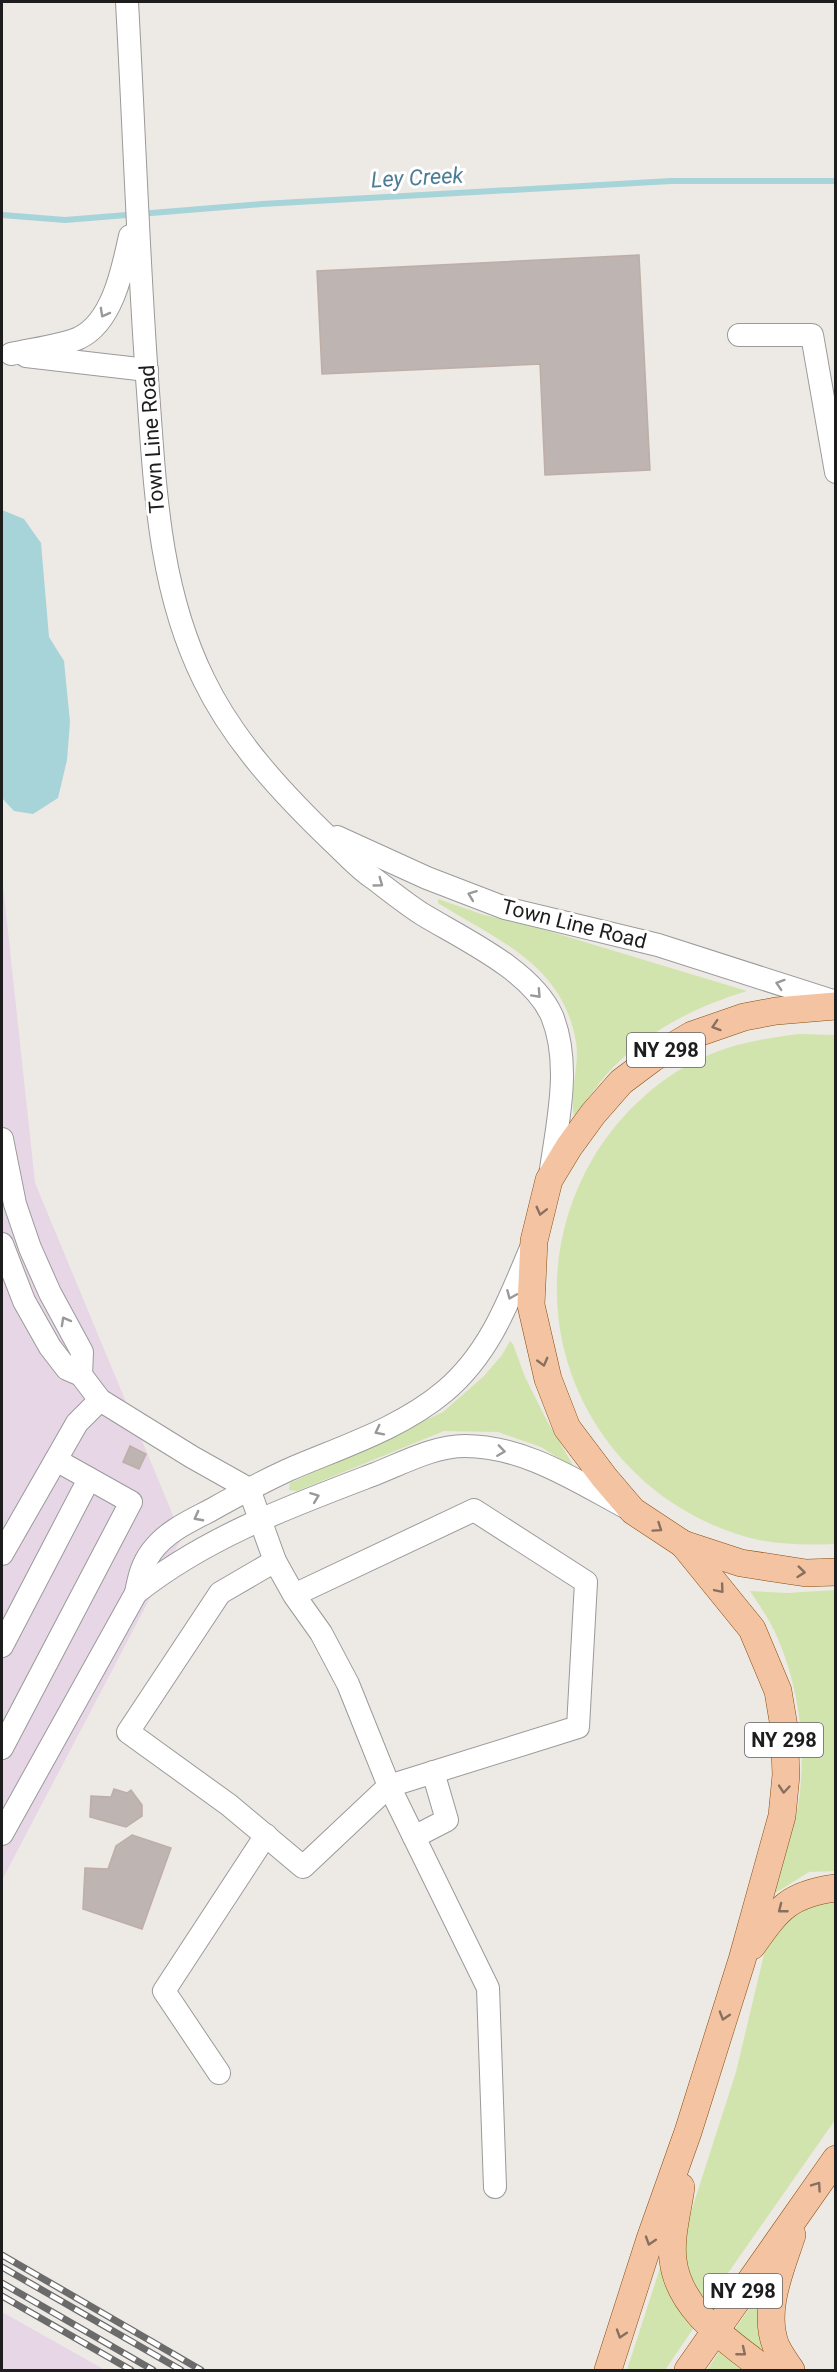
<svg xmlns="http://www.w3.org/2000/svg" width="837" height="2372" font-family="Roboto,sans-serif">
<rect width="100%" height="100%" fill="#ede9e4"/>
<g fill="#e6d6e6">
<polygon points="2,876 35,1183 182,1537 2,1880"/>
<polygon points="2,2312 105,2370 2,2370"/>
</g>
<g fill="#d1e4ad">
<path d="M438 899 484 915 535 927 747 991C694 1007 643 1033 606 1075 595 1088 585 1102 574 1116 569 1092 580 1066 576 1042 563 964 497 940 438 903Z"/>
<path d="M799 1034 836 1035 835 1544C809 1545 784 1545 759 1540 722 1532 686 1514 657 1492 553 1410 527 1271 593 1158 620 1113 662 1074 711 1054 739 1042 769 1038 799 1034Z"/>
<polygon points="510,1341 513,1344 525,1377 547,1421 573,1465 568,1464 541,1447 498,1432 444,1431 297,1491 289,1490 290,1483 443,1412 484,1376 502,1355"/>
<path d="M835 1590V1871L809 1872 772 1895C779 1873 787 1851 793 1829 809 1768 803 1697 778 1639 771 1622 760 1606 750 1591L788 1593Z"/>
<polygon points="835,1896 835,2120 705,2306 683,2267 682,2240 736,2072 766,1946 785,1915"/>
<path d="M661 2265C669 2287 674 2313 695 2326L665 2370H627Z"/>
<polygon points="757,2297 759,2297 759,2321 770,2358 733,2332"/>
<polygon points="722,2347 752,2370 707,2370"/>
</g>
<polygon fill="#a7d4d8" points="2,510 24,519 41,543 49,637 64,661 70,722 67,760 58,798 33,814 14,811 2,798"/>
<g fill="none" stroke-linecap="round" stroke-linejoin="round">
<polyline stroke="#a7d4d8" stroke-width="6" points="2,215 65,220 262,204 671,181 836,181"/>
</g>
<g fill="#beb4b1" stroke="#beaea7" stroke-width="1.5">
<polygon points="639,255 650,470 545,475 540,364 322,374 317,271"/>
<polygon points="130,1446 146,1454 139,1469 123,1462"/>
<polygon points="114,1789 127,1793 131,1790 142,1805 142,1816 126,1827 90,1817 91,1796 111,1797"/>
<polygon points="132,1835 171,1848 142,1929 83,1909 85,1868 108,1869 116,1846"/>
</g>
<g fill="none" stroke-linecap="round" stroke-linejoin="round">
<defs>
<g id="minor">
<path d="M127 2C134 127 138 252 147 378 155 481 157 585 204 680 234 742 284 795 333 842 346 854 358 868 373 878 389 890 405 903 422 914 463 939 532 970 552 1016 572 1065 557 1125 550 1176"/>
<polyline points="739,335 812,335 836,472"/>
<path d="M11 354C28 350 65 345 79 338 113 322 123 268 130 236"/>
<polyline points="26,356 147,370"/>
<polyline points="337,837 427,878 505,908 658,945 836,1002"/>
<polyline points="2,1139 15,1204 30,1248 50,1293 82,1352 81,1375"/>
<polyline points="2,1244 24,1301 50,1347 67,1369 81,1375 100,1400 192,1457 249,1489 275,1561 294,1595 474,1510 586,1582 578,1727 389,1786 348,1684 321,1633 294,1595"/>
<polyline points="2,1554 77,1423 100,1400"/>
<polyline points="275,1561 220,1593 128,1732 229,1805 303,1867 389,1786 488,1988 495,2187"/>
<path d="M136 1593C206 1537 291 1506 375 1474 403 1463 434 1446 465 1446 525 1446 578 1482 629 1509"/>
<polyline points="2,1646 89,1479"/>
<polyline points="2,1748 131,1502 56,1460"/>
<path d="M2 1834 136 1593C139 1577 142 1564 152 1551 167 1531 190 1521 211 1510 236 1496 262 1482 288 1470 341 1447 400 1429 445 1391 490 1353 509 1300 531 1248"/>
<polyline points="414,1837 447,1820 433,1772"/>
<polyline points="219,2073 164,1991 266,1835"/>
</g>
<g id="major">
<polyline points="836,1006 776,1011 744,1017 692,1035 653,1058 621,1082 593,1114 569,1147 549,1180 534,1241 531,1305 548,1379 567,1428 604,1477 633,1511 683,1544 741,1563 806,1573 836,1572"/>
<path d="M752 1946C778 1909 789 1894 836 1888"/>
<path d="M681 2187C678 2210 670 2237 673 2260 679 2311 729 2341 765 2370"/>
<polyline points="608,2370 650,2239 688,2132 742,1960 782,1816 786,1775 784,1727 778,1691 752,1629 683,1544"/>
<polyline points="688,2370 836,2159"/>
<path d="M791 2370C786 2363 780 2354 776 2346 762 2310 781 2269 792 2235"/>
</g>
</defs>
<use href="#minor" stroke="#9a9a9a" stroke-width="24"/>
<use href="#major" stroke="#8a4c0c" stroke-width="28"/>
<use href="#minor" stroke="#fff" stroke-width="22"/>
<use href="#major" stroke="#f4c4a2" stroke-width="27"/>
<defs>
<g id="rail">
<polyline points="2,2255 201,2370"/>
<polyline points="2,2267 181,2370"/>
<polyline points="2,2283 153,2370"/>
<polyline points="2,2296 131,2370"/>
</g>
</defs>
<use href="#rail" stroke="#6b6b6b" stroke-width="7"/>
<use href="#rail" stroke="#fff" stroke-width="4.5" stroke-dasharray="14" stroke-linecap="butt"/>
</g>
<defs><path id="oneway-chevron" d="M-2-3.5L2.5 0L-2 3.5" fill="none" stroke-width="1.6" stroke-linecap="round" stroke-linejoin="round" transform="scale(1.5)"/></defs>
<g stroke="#999">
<use href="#oneway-chevron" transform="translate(104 313) rotate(119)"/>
<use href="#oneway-chevron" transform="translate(379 883) rotate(36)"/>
<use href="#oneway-chevron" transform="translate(472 895) rotate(-159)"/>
<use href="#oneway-chevron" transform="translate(780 984) rotate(-162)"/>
<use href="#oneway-chevron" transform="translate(537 994) rotate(47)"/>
<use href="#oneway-chevron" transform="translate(511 1295) rotate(113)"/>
<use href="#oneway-chevron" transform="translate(65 1321) rotate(-119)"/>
<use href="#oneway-chevron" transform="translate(379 1431) rotate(153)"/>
<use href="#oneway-chevron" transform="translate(501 1451) rotate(8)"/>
<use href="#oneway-chevron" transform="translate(315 1497) rotate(-21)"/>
<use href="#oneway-chevron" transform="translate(198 1517) rotate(152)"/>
</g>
<g stroke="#887060">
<use href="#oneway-chevron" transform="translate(716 1026) rotate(162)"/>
<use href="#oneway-chevron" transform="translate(541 1211) rotate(104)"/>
<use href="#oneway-chevron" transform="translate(543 1362) rotate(75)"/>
<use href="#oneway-chevron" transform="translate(658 1528) rotate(34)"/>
<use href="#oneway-chevron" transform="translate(801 1572) rotate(6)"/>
<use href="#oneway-chevron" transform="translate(720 1589) rotate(50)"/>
<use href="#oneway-chevron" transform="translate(784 1789) rotate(95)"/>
<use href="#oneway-chevron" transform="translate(782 1909) rotate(142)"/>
<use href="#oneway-chevron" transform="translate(724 2016) rotate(107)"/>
<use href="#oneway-chevron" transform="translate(817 2186) rotate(-55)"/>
<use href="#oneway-chevron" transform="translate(650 2241) rotate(108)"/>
<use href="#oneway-chevron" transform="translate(621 2334) rotate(108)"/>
<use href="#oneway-chevron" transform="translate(742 2352) rotate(39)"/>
</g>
<g text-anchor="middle" stroke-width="6" stroke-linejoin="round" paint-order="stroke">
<g fill="#fff" stroke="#616161" stroke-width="1.5">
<rect x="627" y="1033" width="78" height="34" rx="4.5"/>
<rect x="745" y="1723" width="78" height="34" rx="4.5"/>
<rect x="704" y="2274" width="78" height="34" rx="4.5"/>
</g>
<g font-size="20" font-weight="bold" fill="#1d1d1d">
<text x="666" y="1057">NY 298</text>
<text x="784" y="1747">NY 298</text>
<text x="743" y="2298">NY 298</text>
</g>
<g font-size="21" fill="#1d1d1d" stroke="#fff">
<text transform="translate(152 439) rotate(-94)" y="7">Town Line Road</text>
<text transform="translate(574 924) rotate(14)" y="7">Town Line Road</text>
</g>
<g font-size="22" font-style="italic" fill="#4c7c96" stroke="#fff">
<text transform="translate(417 177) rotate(-3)" y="8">Ley Creek</text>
</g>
</g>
<rect width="837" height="2372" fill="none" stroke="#1d1d1d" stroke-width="6"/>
</svg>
